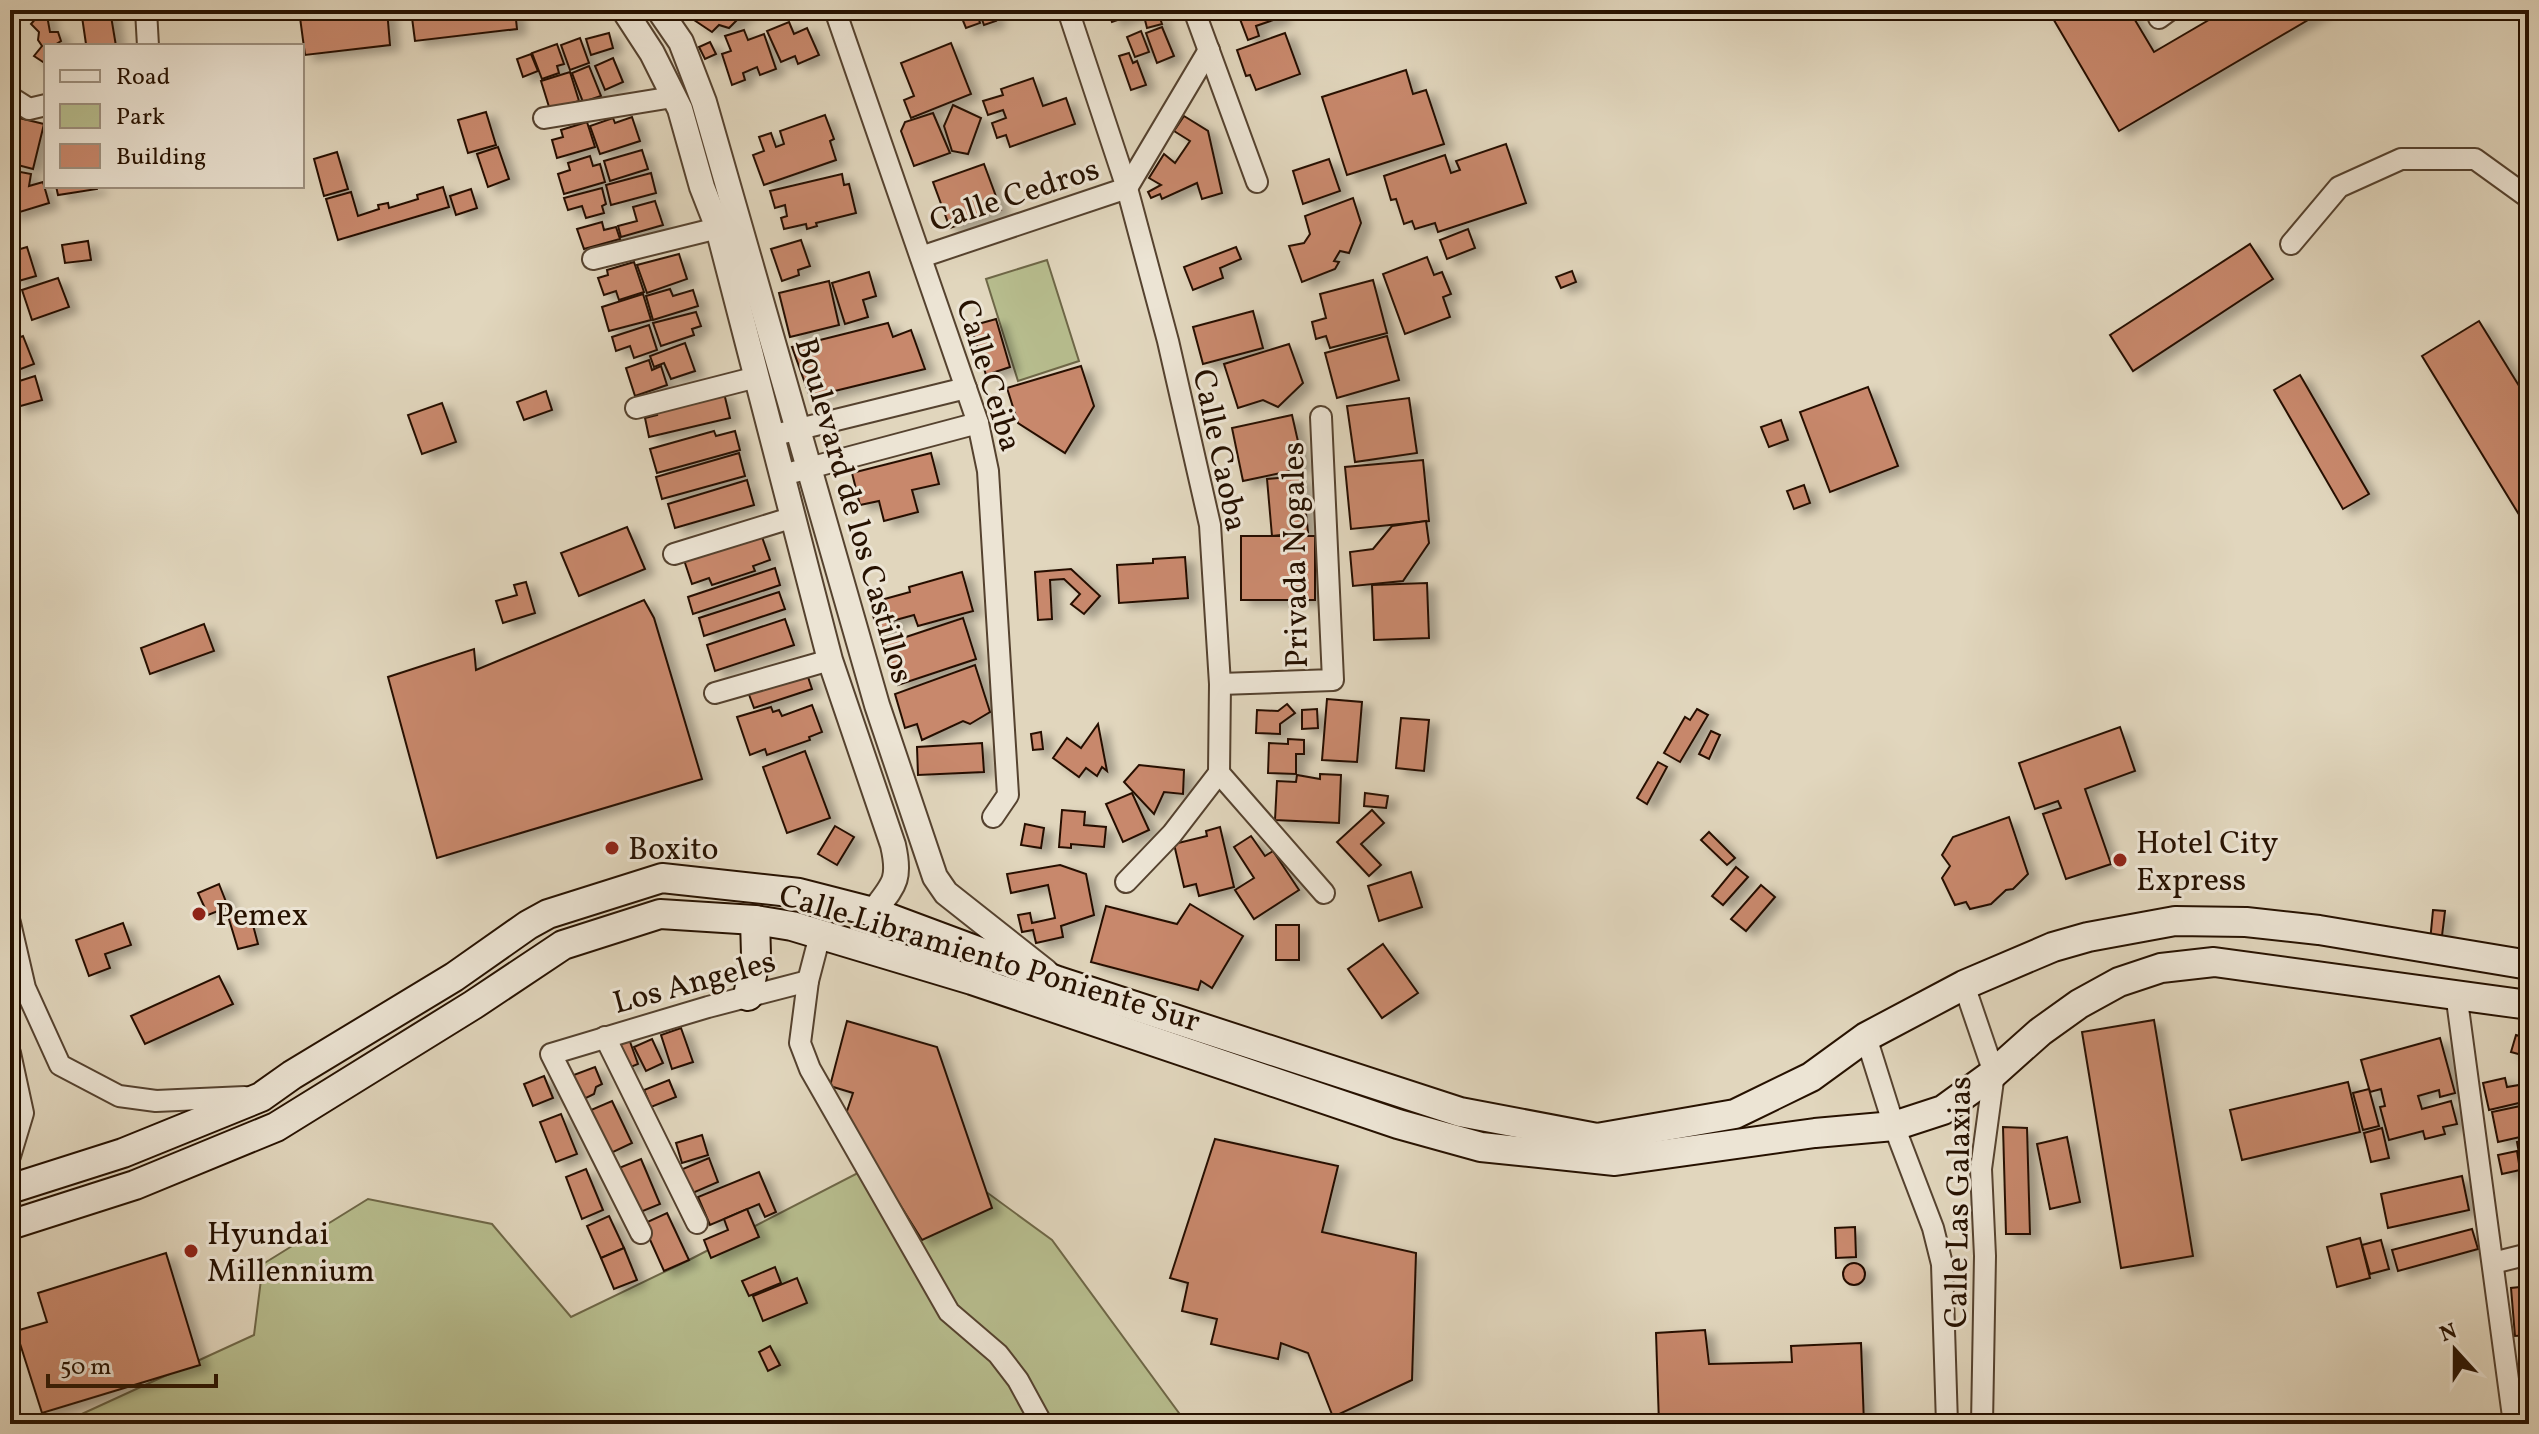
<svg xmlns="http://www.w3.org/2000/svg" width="2539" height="1434" font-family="Vollkorn,serif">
<defs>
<filter id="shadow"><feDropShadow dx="9" dy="5" stdDeviation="4" flood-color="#0004"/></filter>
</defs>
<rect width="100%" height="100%" fill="#e1d6bd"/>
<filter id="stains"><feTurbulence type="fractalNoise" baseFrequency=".0025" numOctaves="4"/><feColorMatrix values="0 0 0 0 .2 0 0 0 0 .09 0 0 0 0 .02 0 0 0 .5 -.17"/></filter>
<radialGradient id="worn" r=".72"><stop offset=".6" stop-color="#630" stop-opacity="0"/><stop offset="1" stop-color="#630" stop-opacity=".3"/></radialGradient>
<g fill="#b7bd8e" stroke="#6e6747" stroke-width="2">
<polygon points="1047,260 1079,361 1018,381 986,279"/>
<polygon points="918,1142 1052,1240 1187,1424 60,1424 254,1335 263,1264 368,1199 492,1224 571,1317 689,1260"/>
</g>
<g fill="#c8886c" stroke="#261100" stroke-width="2" filter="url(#shadow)">
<polygon points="43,10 46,10 50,32 58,32 61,41 53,46 46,46 46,64 34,56 42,46 38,40 39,32 31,24"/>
<polygon points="81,10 110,10 116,46 73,46 86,44"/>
<polygon points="299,10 387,10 390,45 305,55"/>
<polygon points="411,10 515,10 517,29 415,41"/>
<polygon points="700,10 751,10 743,14 729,28 719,25 712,32 694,20"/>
<polygon points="976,10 980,23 966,28 959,11"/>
<polygon points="992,10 996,21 984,25 979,11"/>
<polygon points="1108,10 1146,10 1112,22"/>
<polygon points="1265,10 1279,10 1282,17 1256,26 1259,36 1248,40 1240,19"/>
<polygon points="2048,10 2129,10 2154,52 2226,10 2325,10 2119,131"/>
<polygon points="1159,15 1162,24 1147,28 1145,20"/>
<polygon points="789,22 794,34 807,28 819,55 798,64 795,56 781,62 767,31"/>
<polygon points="1162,27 1174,56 1157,63 1146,33"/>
<polygon points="744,30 748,40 764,34 776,69 760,75 757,67 743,73 745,80 732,85 722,54 731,51 725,36"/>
<polygon points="1141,31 1149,52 1135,57 1127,37"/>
<polygon points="609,33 613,48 591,55 586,39"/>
<polygon points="1285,33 1300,74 1256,90 1250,75 1246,76 1237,50"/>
<polygon points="580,38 589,63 570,70 561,45"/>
<polygon points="710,42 716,54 705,59 699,47"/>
<polygon points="951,43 971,94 911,118 904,100 914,96 901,63"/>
<polygon points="557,44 564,64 557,66 559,73 542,79 532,53"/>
<polygon points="1129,53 1133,63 1137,61 1146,85 1131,90 1119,56"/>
<polygon points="531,54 538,71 523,77 517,59"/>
<polygon points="613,58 623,82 605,90 595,66"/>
<polygon points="589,66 601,96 583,102 572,73"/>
<polygon points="1406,70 1413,94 1426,90 1444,144 1347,175 1322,97"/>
<polygon points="570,72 579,101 550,110 541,81"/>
<polygon points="1033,78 1043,106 1066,98 1075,124 1010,147 1006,135 997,138 992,123 1006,118 1003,110 988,115 983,101 1003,95 1001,89"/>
<polygon points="953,105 981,118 968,154 952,151 944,126"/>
<polygon points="486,112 496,145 468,153 458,120"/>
<polygon points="933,113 950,153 914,166 901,131 905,122"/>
<polygon points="825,115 834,139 830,141 836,160 764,185 753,155 764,151 759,137 771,133 776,147 784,144 780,131"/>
<polygon points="1184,116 1208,131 1222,193 1202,199 1197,183 1162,199 1160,194 1151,198 1148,192 1161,185 1149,178 1164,154 1175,163 1190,141 1174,131"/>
<polygon points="15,117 44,124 33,169 10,163 10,138"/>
<polygon points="632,117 640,141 600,154 590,126 613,118 615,123"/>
<polygon points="587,122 595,147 557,158 552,140 563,137 561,130"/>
<polygon points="1506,144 1526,203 1438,232 1435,223 1415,229 1412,221 1404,224 1396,199 1391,200 1384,176 1445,155 1451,173 1460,170 1456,161"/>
<polygon points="498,147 509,179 488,187 477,154"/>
<polygon points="642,150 648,169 610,181 604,161"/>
<polygon points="337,152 348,189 324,196 314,159"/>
<polygon points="590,156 593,166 600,164 605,182 564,194 558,174 570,170 568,163"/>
<polygon points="1329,159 1340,191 1303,204 1293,171"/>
<polygon points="984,164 1001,210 950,228 933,182"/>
<polygon points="10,170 31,174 29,186 43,182 49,203 10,215"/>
<polygon points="651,173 656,193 611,205 606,185"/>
<polygon points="842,174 844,185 849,184 856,213 816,223 817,226 807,229 806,224 784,229 781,218 787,216 785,205 775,208 770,191"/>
<polygon points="56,186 97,186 97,189 58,195"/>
<polygon points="443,187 449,207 338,240 326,199 351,192 358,216 379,209 378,205 388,203 389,208 418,199 417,195"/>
<polygon points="602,188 606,204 602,206 604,213 586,218 582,206 568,210 564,198"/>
<polygon points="471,189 477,208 456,215 450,196"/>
<polygon points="1353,198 1361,223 1349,253 1340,251 1334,261 1339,262 1335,269 1302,282 1289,246 1304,243 1310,234 1305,216"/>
<polygon points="655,201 663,225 621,237 618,226 637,221 633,207"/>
<polygon points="602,222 604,230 616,227 620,239 584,249 577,229"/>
<polygon points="1468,229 1475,248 1447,259 1440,240"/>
<polygon points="801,240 810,266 798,270 799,275 782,281 771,249"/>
<polygon points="88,241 91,260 65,263 62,245"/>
<polygon points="2250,244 2273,279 2133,371 2110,335"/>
<polygon points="27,247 36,276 15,282 10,266 10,252"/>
<polygon points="1236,247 1241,259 1220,268 1223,278 1193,290 1184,267"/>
<polygon points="679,254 687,279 647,293 637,265"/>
<polygon points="1427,257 1434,275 1442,272 1451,294 1443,297 1450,317 1405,334 1383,274"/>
<polygon points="634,262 644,292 619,300 616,291 604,295 598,278 608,275 607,270"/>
<polygon points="1572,271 1576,282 1561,288 1556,277"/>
<polygon points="869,272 876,296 863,300 868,317 845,324 832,283"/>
<polygon points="58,278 69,307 32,320 22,290"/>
<polygon points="1373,280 1387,333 1330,348 1326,336 1316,339 1312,322 1326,318 1320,294"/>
<polygon points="829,281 839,325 790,337 779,293"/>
<polygon points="670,289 673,296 693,290 698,306 653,320 646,296"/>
<polygon points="643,294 651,320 609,331 602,307"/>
<polygon points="1253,311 1263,348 1203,364 1193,327"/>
<polygon points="696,312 701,326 692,329 694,335 661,346 653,323"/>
<polygon points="996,319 1010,367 986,375 971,326"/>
<polygon points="2479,321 2529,402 2529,531 2422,356"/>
<polygon points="888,323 893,337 911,330 925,369 810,397 792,347"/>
<polygon points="649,325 657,350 634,358 630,346 616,351 612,337"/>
<polygon points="23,336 34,364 10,373 10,341"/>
<polygon points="1387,336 1399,380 1337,398 1325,353"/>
<polygon points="685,343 695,371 671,379 664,363 654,367 650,356"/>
<polygon points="1289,344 1303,383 1278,407 1263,400 1238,408 1224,364"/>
<polygon points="649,360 652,370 661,366 667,385 635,396 626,368"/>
<polygon points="1081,366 1094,406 1065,453 1018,423 1007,388"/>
<polygon points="2300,375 2369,494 2343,509 2274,390"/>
<polygon points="35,376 42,400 17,407 10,384"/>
<polygon points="1868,387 1898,466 1830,492 1800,412"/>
<polygon points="546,391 552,410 524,420 517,402"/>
<polygon points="724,393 730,418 649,437 645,418 657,415 655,409"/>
<polygon points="1409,398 1417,453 1355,462 1347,406"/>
<polygon points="442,403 456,442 422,454 408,415"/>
<polygon points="1292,415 1304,468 1243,481 1232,428"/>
<polygon points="1781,420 1788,440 1769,447 1761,427"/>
<polygon points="714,431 716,436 735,431 740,450 657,473 650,449"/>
<polygon points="739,453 745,476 662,499 656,477"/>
<polygon points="931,453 939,484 912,490 918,512 884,521 879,501 860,505 852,473"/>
<polygon points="1423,460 1429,521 1351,529 1345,467"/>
<polygon points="1302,476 1308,532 1272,536 1267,479"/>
<polygon points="747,480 754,505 675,528 668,504"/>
<polygon points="1804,485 1810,503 1794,509 1787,491"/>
<polygon points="1426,521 1429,543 1403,581 1353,586 1350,552 1373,549 1392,526"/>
<polygon points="627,527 645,569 579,596 561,553"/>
<polygon points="761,534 770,560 753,566 755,571 712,585 709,578 692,584 684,560"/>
<rect x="1241" y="536" width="74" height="64"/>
<polygon points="1185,557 1188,598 1119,603 1117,565 1153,563 1153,559"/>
<polygon points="775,568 780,585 693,614 688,597"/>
<polygon points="1071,569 1100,596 1084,614 1071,604 1080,594 1064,579 1050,580 1052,619 1038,620 1035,572"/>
<polygon points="962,572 973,611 918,626 914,615 892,621 894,630 878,635 870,603 910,592 909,587"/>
<polygon points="526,582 535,613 503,623 496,601 517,595 514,585"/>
<polygon points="1427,583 1429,638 1374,640 1372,585"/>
<polygon points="779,592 785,609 704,636 699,618"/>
<polygon points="644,600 654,618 702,779 437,858 388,677 474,649 476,670"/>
<polygon points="963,618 976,659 898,685 885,644"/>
<polygon points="785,619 794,645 715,671 707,645"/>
<polygon points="204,624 214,651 150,674 141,648"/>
<polygon points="975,665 990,712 970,724 963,721 922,740 917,724 905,728 895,694"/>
<polygon points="807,674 812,689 754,708 748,692"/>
<polygon points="1327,699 1362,702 1357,762 1322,760"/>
<polygon points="1287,704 1295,713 1280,724 1280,734 1256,733 1257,710 1278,711"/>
<polygon points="812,705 822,732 809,737 810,740 767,755 765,749 750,755 737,717 771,707 773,712 779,710 782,716"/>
<polygon points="1317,709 1318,728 1302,729 1302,710"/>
<polygon points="1697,709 1708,715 1680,762 1664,753 1685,717 1690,720"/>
<polygon points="1401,718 1429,720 1424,771 1396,768"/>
<polygon points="1098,724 1107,771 1102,767 1097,776 1086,768 1079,777 1053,758 1067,738 1081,748"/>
<polygon points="2120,727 2135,771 2085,789 2111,864 2066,879 2043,814 2061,808 2058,801 2035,809 2019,763"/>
<polygon points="1711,731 1720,735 1709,759 1699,754"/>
<polygon points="1041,732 1043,749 1033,750 1031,734"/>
<polygon points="1288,739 1304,740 1304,754 1296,754 1296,774 1268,773 1269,743 1288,744"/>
<polygon points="982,743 984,772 918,775 917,747"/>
<polygon points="805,751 830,818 787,833 763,767"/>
<polygon points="1658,762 1667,767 1647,804 1637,798"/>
<polygon points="1139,765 1184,770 1183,794 1164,792 1154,814 1124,782"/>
<polygon points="1320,774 1341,775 1339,823 1275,820 1277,781 1296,782 1297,775 1320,779"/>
<polygon points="1132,793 1149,830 1123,842 1106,804"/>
<polygon points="1365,793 1388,796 1386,808 1364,806"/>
<polygon points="1062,810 1085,812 1084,825 1106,827 1104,847 1071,844 1071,848 1059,847"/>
<polygon points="1372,810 1384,823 1361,844 1381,865 1369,876 1337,842"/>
<polygon points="2009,817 2028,874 2013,889 2006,890 1991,904 1970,909 1966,902 1955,905 1942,878 1950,866 1942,855 1953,837"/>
<polygon points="1025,824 1044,828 1041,848 1021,845"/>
<polygon points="835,826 854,837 837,865 818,854"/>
<polygon points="1220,827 1234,887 1199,896 1196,884 1184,887 1174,844 1207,836 1206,831"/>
<polygon points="1709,832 1735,858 1727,865 1701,840"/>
<polygon points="1251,836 1265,856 1273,851 1299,890 1254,919 1235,890 1254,878 1234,847"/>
<polygon points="1060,865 1086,874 1094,915 1061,926 1063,937 1036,943 1033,930 1022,932 1018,915 1030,913 1032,923 1055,918 1048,885 1011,893 1007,874"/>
<polygon points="1736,867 1748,877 1723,905 1712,896"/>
<polygon points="1411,872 1422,907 1379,921 1368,886"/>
<polygon points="219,884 228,907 208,915 198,893"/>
<polygon points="1761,885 1775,897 1746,931 1731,919"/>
<polygon points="1190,904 1243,936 1212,988 1201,981 1198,990 1091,962 1106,906 1177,924"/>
<polygon points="249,910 258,944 238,949 228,916"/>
<polygon points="2433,910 2445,911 2441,944 2430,942"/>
<polygon points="123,923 131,945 105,954 110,968 89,976 76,940"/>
<rect x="1276" y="925" width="23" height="35"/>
<polygon points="1383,944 1418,993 1382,1018 1348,969"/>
<polygon points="219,976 233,1004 145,1044 131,1016"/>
<polygon points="2154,1020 2193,1256 2121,1268 2082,1032"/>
<polygon points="847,1021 937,1047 992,1208 922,1240 845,1117 853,1093 830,1086"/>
<polygon points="681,1028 693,1062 672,1069 661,1035"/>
<polygon points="2516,1035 2529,1039 2529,1057 2511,1052"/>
<polygon points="2440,1038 2455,1093 2440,1097 2439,1090 2418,1096 2422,1109 2451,1101 2457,1124 2443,1127 2445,1134 2425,1139 2423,1131 2389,1140 2380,1107 2385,1106 2381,1089 2370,1092 2361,1060"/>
<polygon points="629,1039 638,1064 626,1069 616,1044"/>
<polygon points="652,1039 663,1063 646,1071 634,1047"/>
<polygon points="595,1067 602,1084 596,1087 594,1094 586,1098 581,1096 571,1076"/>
<polygon points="544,1076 553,1098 533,1106 524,1084"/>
<polygon points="2505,1078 2507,1087 2519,1085 2523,1102 2489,1110 2483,1083"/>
<polygon points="669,1080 676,1097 651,1107 644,1090"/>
<polygon points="2348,1082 2360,1132 2242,1160 2230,1110"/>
<polygon points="2369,1089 2379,1126 2363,1130 2353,1093"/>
<polygon points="612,1101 632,1143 611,1153 591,1110"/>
<polygon points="2525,1105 2529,1135 2498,1142 2492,1112"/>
<polygon points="561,1114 577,1154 556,1162 540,1122"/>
<polygon points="2003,1127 2027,1128 2030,1234 2006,1234"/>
<polygon points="2382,1128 2389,1158 2371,1162 2364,1133"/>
<polygon points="702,1135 708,1155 682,1163 676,1143"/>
<polygon points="2067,1137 2080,1202 2050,1209 2037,1144"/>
<polygon points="1215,1139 1338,1166 1322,1232 1416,1253 1412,1380 1333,1417 1308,1353 1281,1343 1278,1359 1211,1344 1217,1319 1182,1311 1188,1283 1170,1278"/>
<polygon points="2529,1139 2529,1162 2521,1164 2517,1142"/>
<polygon points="2517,1151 2520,1170 2502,1174 2498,1155"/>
<polygon points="709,1158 718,1182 688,1195 678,1171"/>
<polygon points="641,1159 660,1204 638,1213 619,1168"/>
<polygon points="586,1169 603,1210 582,1219 566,1177"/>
<polygon points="759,1172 776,1212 765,1217 759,1204 710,1225 698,1197"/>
<polygon points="2462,1176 2469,1210 2388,1228 2381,1194"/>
<polygon points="747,1209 759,1237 711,1258 704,1240 728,1230 724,1219"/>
<polygon points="667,1213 689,1260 664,1271 643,1224"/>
<polygon points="609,1216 624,1248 601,1258 587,1226"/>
<polygon points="1855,1227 1856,1257 1836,1258 1835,1228"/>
<polygon points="2472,1229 2478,1249 2398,1271 2392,1250"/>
<polygon points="2360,1238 2370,1278 2337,1287 2327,1247"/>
<polygon points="2381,1240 2389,1269 2370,1274 2362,1245"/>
<polygon points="624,1248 637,1280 614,1289 601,1258"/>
<polygon points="166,1253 200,1365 42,1413 16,1331 47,1322 38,1293"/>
<circle cx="1854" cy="1274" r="11"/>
<polygon points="775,1267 781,1283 749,1296 742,1281"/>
<polygon points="797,1278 807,1303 763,1321 753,1296"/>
<polygon points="2529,1286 2529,1335 2515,1336 2511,1288"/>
<polygon points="1705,1330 1709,1364 1792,1362 1791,1346 1861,1343 1864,1424 1659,1424 1656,1333"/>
<polygon points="770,1346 780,1365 768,1371 759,1352"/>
<polygon points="2529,1379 2529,1410 2522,1380"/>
</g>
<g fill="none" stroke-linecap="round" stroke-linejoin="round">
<defs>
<g id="minor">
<polyline points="146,10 148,46"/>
<polyline points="835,10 978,423 988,471 1008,795 993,817"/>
<polyline points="1068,10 1127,188 1168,341 1210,525 1220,684 1219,773 1172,834 1126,882"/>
<polyline points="1194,10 1257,182"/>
<polyline points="2159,18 2170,10"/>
<polyline points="10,97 29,109 46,105"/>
<polyline points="544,118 673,97"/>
<polyline points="2291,244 2339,187 2401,159 2475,159 2529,198"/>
<polyline points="921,257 1127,188 1209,50"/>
<polyline points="593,259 718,228"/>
<polyline points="636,408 757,377"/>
<polyline points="783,433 966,388"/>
<polyline points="794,472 978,423"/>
<polyline points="674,554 794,517"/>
<polyline points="1220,684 1333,680 1321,417"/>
<polyline points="715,693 830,660"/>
<polyline points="1219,773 1324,893"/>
<polyline points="10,923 25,988 60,1065 119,1096 156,1101 245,1097"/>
<polyline points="820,935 808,981 800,1043 810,1069 949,1312 998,1354 1018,1380 1042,1424"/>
<polyline points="1964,985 1994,1073 1981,1169 1985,1256 1982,1424"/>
<polyline points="2456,993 2514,1424"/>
<polyline points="605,1037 697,1223"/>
<polyline points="1866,1037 1894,1126 1933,1228 1942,1264 1947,1424"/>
<polyline points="10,1053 23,1113 10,1156"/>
<polyline points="641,1233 551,1054 708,1007 808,981"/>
<polyline points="2493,1263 2529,1254"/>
</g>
<g id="tertiary">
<path d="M624 10 652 53 680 109 702 187 718 228 830 660 893 845C901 880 894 885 873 912"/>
<polyline points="659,10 681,42 704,102 877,705 935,877 946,893 1046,972"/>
</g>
<g id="secondary">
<polyline points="748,996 756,955 755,920"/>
<polyline points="10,1189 123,1153 261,1097 292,1075 454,977 528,925 548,914 662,878 799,893 873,912 1058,981 1460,1112 1597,1138 1735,1114 1811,1077 1866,1037 1964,985 2053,947 2088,937 2175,921 2246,922 2319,930 2529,965"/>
<polyline points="10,1225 135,1185 276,1127 473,1005 563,945 660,914 755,920 792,926 972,980 1398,1124 1481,1147 1615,1161 1815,1133 1894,1126 1943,1110 1994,1073 2040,1032 2079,1004 2119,982 2161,968 2214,962 2529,1005"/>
</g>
</defs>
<use href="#minor" stroke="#55422f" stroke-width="24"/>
<use href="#tertiary" stroke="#55422f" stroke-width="28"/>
<use href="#secondary" stroke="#261100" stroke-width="32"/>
<use href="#minor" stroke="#ece4d4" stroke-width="20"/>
<use href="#tertiary" stroke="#ece4d4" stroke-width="24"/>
<use href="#secondary" stroke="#ece4d4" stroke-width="28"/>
</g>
<g fill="#8f2418" stroke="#ece4d4" stroke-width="3">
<circle cx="612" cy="848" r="8"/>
<circle cx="2120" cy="860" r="8"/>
<circle cx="199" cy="914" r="8"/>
<circle cx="191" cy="1251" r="8"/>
</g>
<g text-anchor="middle" stroke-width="6" stroke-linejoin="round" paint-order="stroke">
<g font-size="32" fill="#261100" stroke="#ece4d4">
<text transform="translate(1014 194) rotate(-18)" y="11">Calle Cedros</text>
<text transform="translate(990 375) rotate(73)" y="11">Calle Ceiba</text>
<text transform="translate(1221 450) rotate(78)" y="11">Calle Caoba</text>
<text transform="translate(855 510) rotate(74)" y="11">Boulevard de los Castillos</text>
<text transform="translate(1294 555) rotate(-91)" y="11">Privada Nogales</text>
<text transform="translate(990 957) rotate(17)" y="11">Calle Libramiento Poniente Sur</text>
<text transform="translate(694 981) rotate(-15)" y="11">Los Angeles</text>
<text transform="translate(1957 1202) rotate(-89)" y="11">Calle Las Galaxias</text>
</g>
<g font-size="32" fill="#261100" stroke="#ece4d4" text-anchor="start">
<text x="2136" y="853">Hotel City<tspan x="2136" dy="37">Express</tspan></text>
<text x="628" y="859">Boxito</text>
<text x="215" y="925">Pemex</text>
<text x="207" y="1244">Hyundai<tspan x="207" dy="37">Millennium</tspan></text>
</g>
</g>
<rect width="2539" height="1434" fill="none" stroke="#e1d6bd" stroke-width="40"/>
<rect x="12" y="12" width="2515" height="1410" fill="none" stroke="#261100" stroke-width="4"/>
<rect x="20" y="20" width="2499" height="1394" fill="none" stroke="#261100" stroke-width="2"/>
<rect x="44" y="44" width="260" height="144" fill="#ece4d4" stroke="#9d907f" stroke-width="2"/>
<rect x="60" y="70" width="40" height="12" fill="#ece4d4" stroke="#9d907f" stroke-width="2"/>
<text x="116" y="84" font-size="24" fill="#261100">Road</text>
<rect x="60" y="104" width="40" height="24" fill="#b7bd8e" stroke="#9d907f" stroke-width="2"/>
<text x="116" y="124" font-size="24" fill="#261100">Park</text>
<rect x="60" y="144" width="40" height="24" fill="#c8886c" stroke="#9d907f" stroke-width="2"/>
<text x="116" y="164" font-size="24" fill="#261100">Building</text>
<g transform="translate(2455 1350) rotate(339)" stroke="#ece4d4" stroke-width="6" paint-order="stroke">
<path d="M0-6L14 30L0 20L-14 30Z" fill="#261100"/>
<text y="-12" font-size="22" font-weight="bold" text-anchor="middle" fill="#261100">N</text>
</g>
<path d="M48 1374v12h168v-12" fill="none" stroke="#261100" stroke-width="4"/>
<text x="60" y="1374" font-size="24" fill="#261100" stroke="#ece4d4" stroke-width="6" paint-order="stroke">50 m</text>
<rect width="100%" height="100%" filter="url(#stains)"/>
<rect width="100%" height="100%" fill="url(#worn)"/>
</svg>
